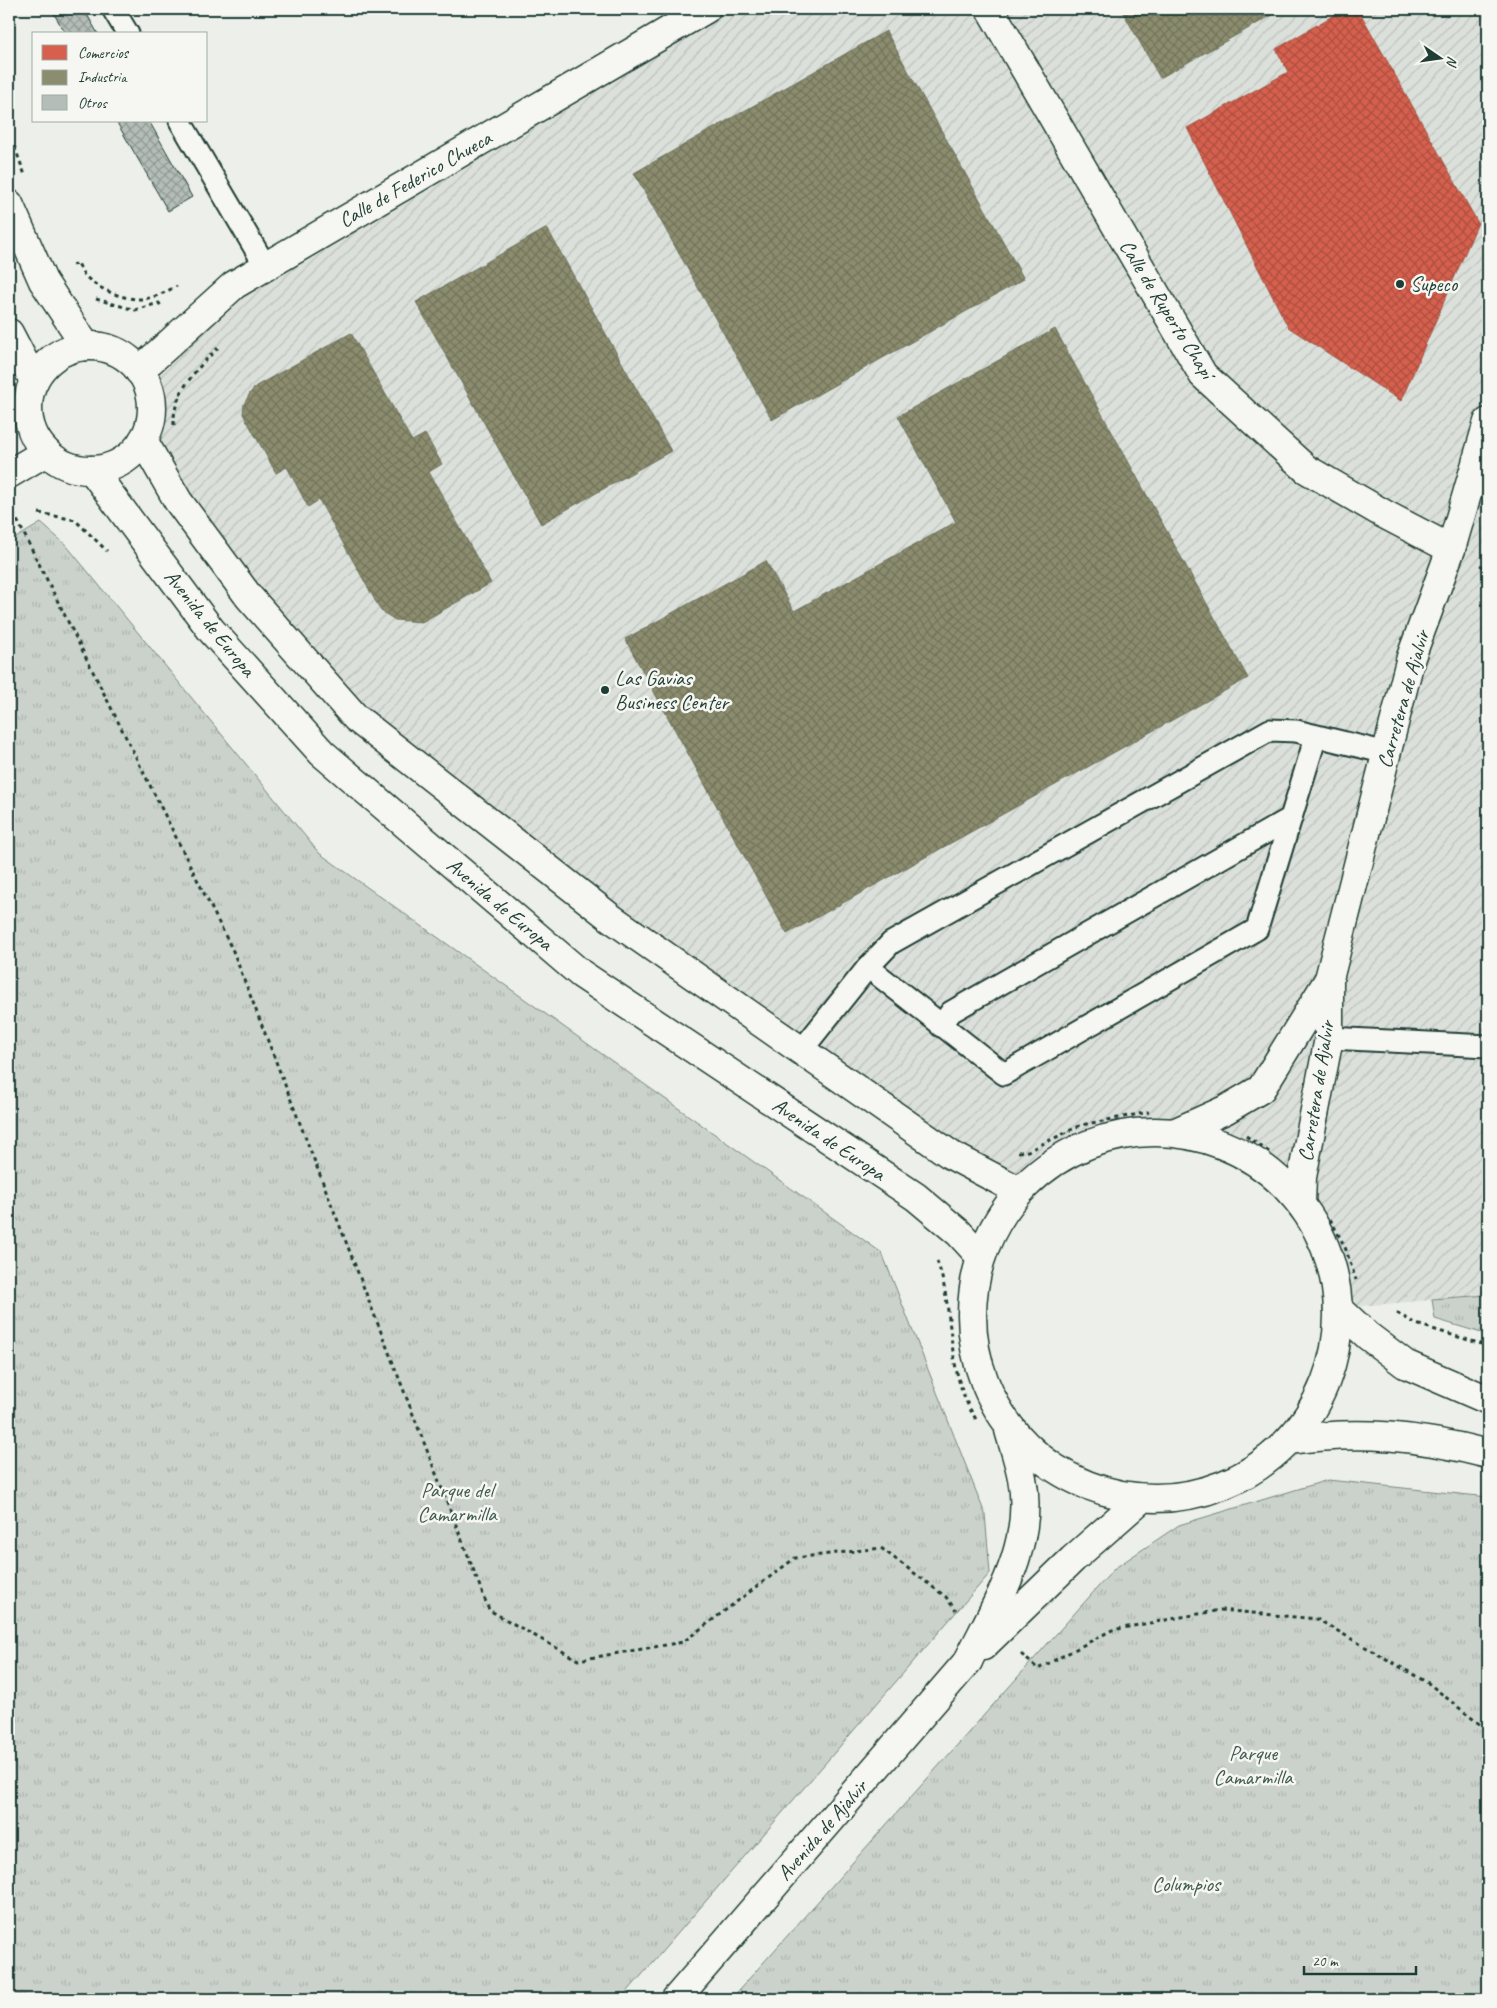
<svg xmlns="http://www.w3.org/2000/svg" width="1497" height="2008" font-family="Caveat,sans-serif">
<defs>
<pattern id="industrial-furrows" width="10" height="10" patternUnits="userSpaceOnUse" patternTransform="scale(1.25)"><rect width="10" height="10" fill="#dce0db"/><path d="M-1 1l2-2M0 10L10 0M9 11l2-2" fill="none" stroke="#bcc1bd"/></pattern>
<pattern id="park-tufts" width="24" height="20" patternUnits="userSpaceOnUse" patternTransform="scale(1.25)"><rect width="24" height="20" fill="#cbd2cc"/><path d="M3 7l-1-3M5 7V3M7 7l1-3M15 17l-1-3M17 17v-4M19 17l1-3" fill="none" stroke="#aeb5b0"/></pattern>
<pattern id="shops-cross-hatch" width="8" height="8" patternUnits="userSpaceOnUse" patternTransform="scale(1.25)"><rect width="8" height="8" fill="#d6604d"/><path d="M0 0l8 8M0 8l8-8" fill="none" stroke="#ad5041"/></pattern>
<pattern id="industry-cross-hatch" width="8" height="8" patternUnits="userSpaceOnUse" patternTransform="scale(1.25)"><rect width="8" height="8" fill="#8c8c6e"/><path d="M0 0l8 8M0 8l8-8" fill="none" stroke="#72745b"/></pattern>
<pattern id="building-cross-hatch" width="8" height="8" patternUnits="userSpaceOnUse" patternTransform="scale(1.25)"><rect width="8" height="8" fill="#b4bdb8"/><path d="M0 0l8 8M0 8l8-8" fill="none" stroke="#929b96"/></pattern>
</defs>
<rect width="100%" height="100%" fill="#edefea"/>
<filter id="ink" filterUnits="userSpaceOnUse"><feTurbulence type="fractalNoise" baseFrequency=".02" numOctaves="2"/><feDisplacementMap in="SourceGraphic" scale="10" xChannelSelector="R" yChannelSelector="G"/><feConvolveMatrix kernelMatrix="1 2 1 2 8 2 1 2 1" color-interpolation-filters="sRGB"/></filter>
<g filter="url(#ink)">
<polygon fill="url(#industrial-furrows)" points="706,9 1488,9 1488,1295 1338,1308 1335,1281 1329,1255 1317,1228 1301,1203 1285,1185 1267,1169 1224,1144 1176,1132 1142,1131 1110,1136 1063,1155 1040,1171 1019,1191 988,1177 356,718 143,440 150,423 152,406 148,388 139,371 182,330"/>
<g fill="url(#park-tufts)" stroke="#758880">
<polygon points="41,523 66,545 319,853 882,1253 985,1514 990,1573 621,1999 9,1999 9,542"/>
<polygon points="1488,1295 1488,1335 1435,1319 1432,1299"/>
<polygon points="1328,1480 1488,1497 1488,1999 731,1999 1115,1568 1179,1525"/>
</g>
<polygon fill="url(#shops-cross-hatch)" stroke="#9f5646" points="1344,9 1358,9 1478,223 1401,401 1288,327 1187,128 1288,72 1276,49"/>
<g fill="url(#industry-cross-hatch)" stroke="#6b745d">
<polygon points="1121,9 1283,9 1160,78"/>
<polygon points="886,31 1024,279 772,420 634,173"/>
<polygon points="547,228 671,451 541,524 416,302"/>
<polygon points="1055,329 1248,678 787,934 625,639 766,561 794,611 956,522 898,416"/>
<polygon points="351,333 412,441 425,434 442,464 429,472 491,583 422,622 395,620 381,611 319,500 308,507 287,467 276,473 243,414 244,404 250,393 256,386"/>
</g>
<g fill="url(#building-cross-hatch)" stroke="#1f3d34">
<polygon points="51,9 84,9 98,34 66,34"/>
<polygon points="116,121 149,121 192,197 168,211"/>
</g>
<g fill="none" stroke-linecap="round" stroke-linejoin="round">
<defs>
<g id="service">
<polyline points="113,9 128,34"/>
<polyline points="180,121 266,267"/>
<polyline points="868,967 1004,1074 1257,929 1316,736"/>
<polyline points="941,1026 951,1012 1291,818"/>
<polyline points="1329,1038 1488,1046"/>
<polyline points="801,1051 868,967 891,943 1270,730 1296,731 1387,753"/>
</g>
<g id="minor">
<polyline points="990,9 1203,375 1306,469 1384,514 1451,549"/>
<polyline points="9,204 43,281 86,346"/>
<polyline points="9,333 34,381"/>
<polyline points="676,1999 968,1661"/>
</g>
<g id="tertiary">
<circle cx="90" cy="408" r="62"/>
<polyline points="139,371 234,285 706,9"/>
<polyline points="143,440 178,501 249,597 356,718 611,918 951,1155 1019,1191"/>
<polyline points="92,470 211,630 322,753 581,974 916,1197 959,1233 981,1257"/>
<polyline points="9,474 46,452"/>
<circle cx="1155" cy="1315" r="183"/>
<polyline points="1176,1132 1225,1110 1261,1089 1329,979"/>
<polyline points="1301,1203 1302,1177 1329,1038 1329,979 1411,657 1451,549 1488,422"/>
<polyline points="1338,1308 1368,1336 1405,1364 1488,1400"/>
<path d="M1290 1440C1361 1430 1420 1436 1488 1454"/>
<polyline points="983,1646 1073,1559 1141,1499"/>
<path d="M968 1661C996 1604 1035 1544 1022 1478 1019 1461 1013 1445 1009 1430"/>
</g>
</defs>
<use href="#service" stroke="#1f3d34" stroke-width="25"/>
<use href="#minor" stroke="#1f3d34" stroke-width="31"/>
<use href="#tertiary" stroke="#1f3d34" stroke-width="31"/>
<g stroke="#1f3d34" stroke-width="3" stroke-dasharray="4 4" stroke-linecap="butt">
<polyline points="9,132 25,175"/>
<path d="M72 265 78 263C80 267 82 273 85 276 98 289 122 299 139 299 153 299 165 292 177 286"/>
<polyline points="96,299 135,310 159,303 161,306"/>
<path d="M174 425C172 394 197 368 218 348"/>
<polyline points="10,506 233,951 489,1610 578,1660 683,1642 795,1558 881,1548 946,1597 956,1611"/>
<polyline points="39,513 75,520 107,551"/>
<polyline points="1480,565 1488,569"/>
<polyline points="1246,1136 1272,1154"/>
<polyline points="1018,1152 1028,1151 1081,1125 1149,1112"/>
<polyline points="1330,1219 1345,1247 1356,1280"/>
<path d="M937 1261C956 1313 944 1374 978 1422"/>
<polyline points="1397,1313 1416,1324 1488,1346"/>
<polyline points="1021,1654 1038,1669 1112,1630 1220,1610 1317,1619 1428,1683 1488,1731"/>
</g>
<use href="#service" stroke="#f6f6f2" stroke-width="21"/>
<use href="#minor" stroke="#f6f6f2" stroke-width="28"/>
<use href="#tertiary" stroke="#f6f6f2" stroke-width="28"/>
</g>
</g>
<g fill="#1f3d34" stroke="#f6f6f2" stroke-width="2">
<circle cx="1400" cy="284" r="5"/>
<circle cx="605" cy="690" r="5"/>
</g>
<g text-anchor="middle" stroke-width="5" stroke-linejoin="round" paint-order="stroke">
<g font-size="21" fill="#1f3d34" stroke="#f6f6f2">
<text transform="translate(415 179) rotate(-30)" y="7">Calle de Federico Chueca</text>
<text transform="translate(1167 309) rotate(58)" y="7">Calle de Ruperto Chapí</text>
<text transform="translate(210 623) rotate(51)" y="7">Avenida de Europa</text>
<text transform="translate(1403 699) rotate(-74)" y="7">Carretera de Ajalvir</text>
<text transform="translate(500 904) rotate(40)" y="7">Avenida de Europa</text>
<text transform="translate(1316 1091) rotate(-81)" y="7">Carretera de Ajalvir</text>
<text transform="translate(829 1139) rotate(34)" y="7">Avenida de Europa</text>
<text transform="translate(822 1830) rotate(-49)" y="7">Avenida de Ajalvir</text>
</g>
<g font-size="21" fill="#1f3d34" stroke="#f6f6f2" text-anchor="start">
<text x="1410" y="291">Supeco</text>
<text x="615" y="685">Las Gavias<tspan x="615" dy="24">Business Center</tspan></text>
</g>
<g font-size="21" fill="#415b52" stroke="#f6f6f2">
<text x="457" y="1497">Parque del<tspan x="457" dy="24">Camarmilla</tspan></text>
<text x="1253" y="1760">Parque<tspan x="1253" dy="24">Camarmilla</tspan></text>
<text x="1186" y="1891">Columpios</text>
</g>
</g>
<rect width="1497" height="2008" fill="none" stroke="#f6f6f2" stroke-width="30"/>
<rect x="15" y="15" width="1467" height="1978" fill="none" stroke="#1f3d34" stroke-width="2" filter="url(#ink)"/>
<rect x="32" y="32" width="175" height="90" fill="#f6f6f2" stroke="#a0aca6"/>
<rect x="42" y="45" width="25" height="15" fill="#d6604d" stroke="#a0aca6"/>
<text x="78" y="58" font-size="15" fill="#1f3d34">Comercios</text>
<rect x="42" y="70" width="25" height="15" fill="#8c8c6e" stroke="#a0aca6"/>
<text x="78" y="82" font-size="15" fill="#1f3d34">Industria</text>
<rect x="42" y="95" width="25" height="15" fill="#b4bdb8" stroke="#a0aca6"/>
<text x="78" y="108" font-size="15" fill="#1f3d34">Otros</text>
<g transform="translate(1440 58) rotate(103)" stroke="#f6f6f2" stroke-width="4" paint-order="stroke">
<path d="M0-4L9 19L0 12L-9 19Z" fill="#1f3d34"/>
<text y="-8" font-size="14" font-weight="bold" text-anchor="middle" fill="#1f3d34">N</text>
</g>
<path d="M1304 1966v8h112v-8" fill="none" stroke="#1f3d34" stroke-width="2.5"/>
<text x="1312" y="1966" font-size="15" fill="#1f3d34" stroke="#f6f6f2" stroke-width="4" paint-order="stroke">20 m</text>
</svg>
